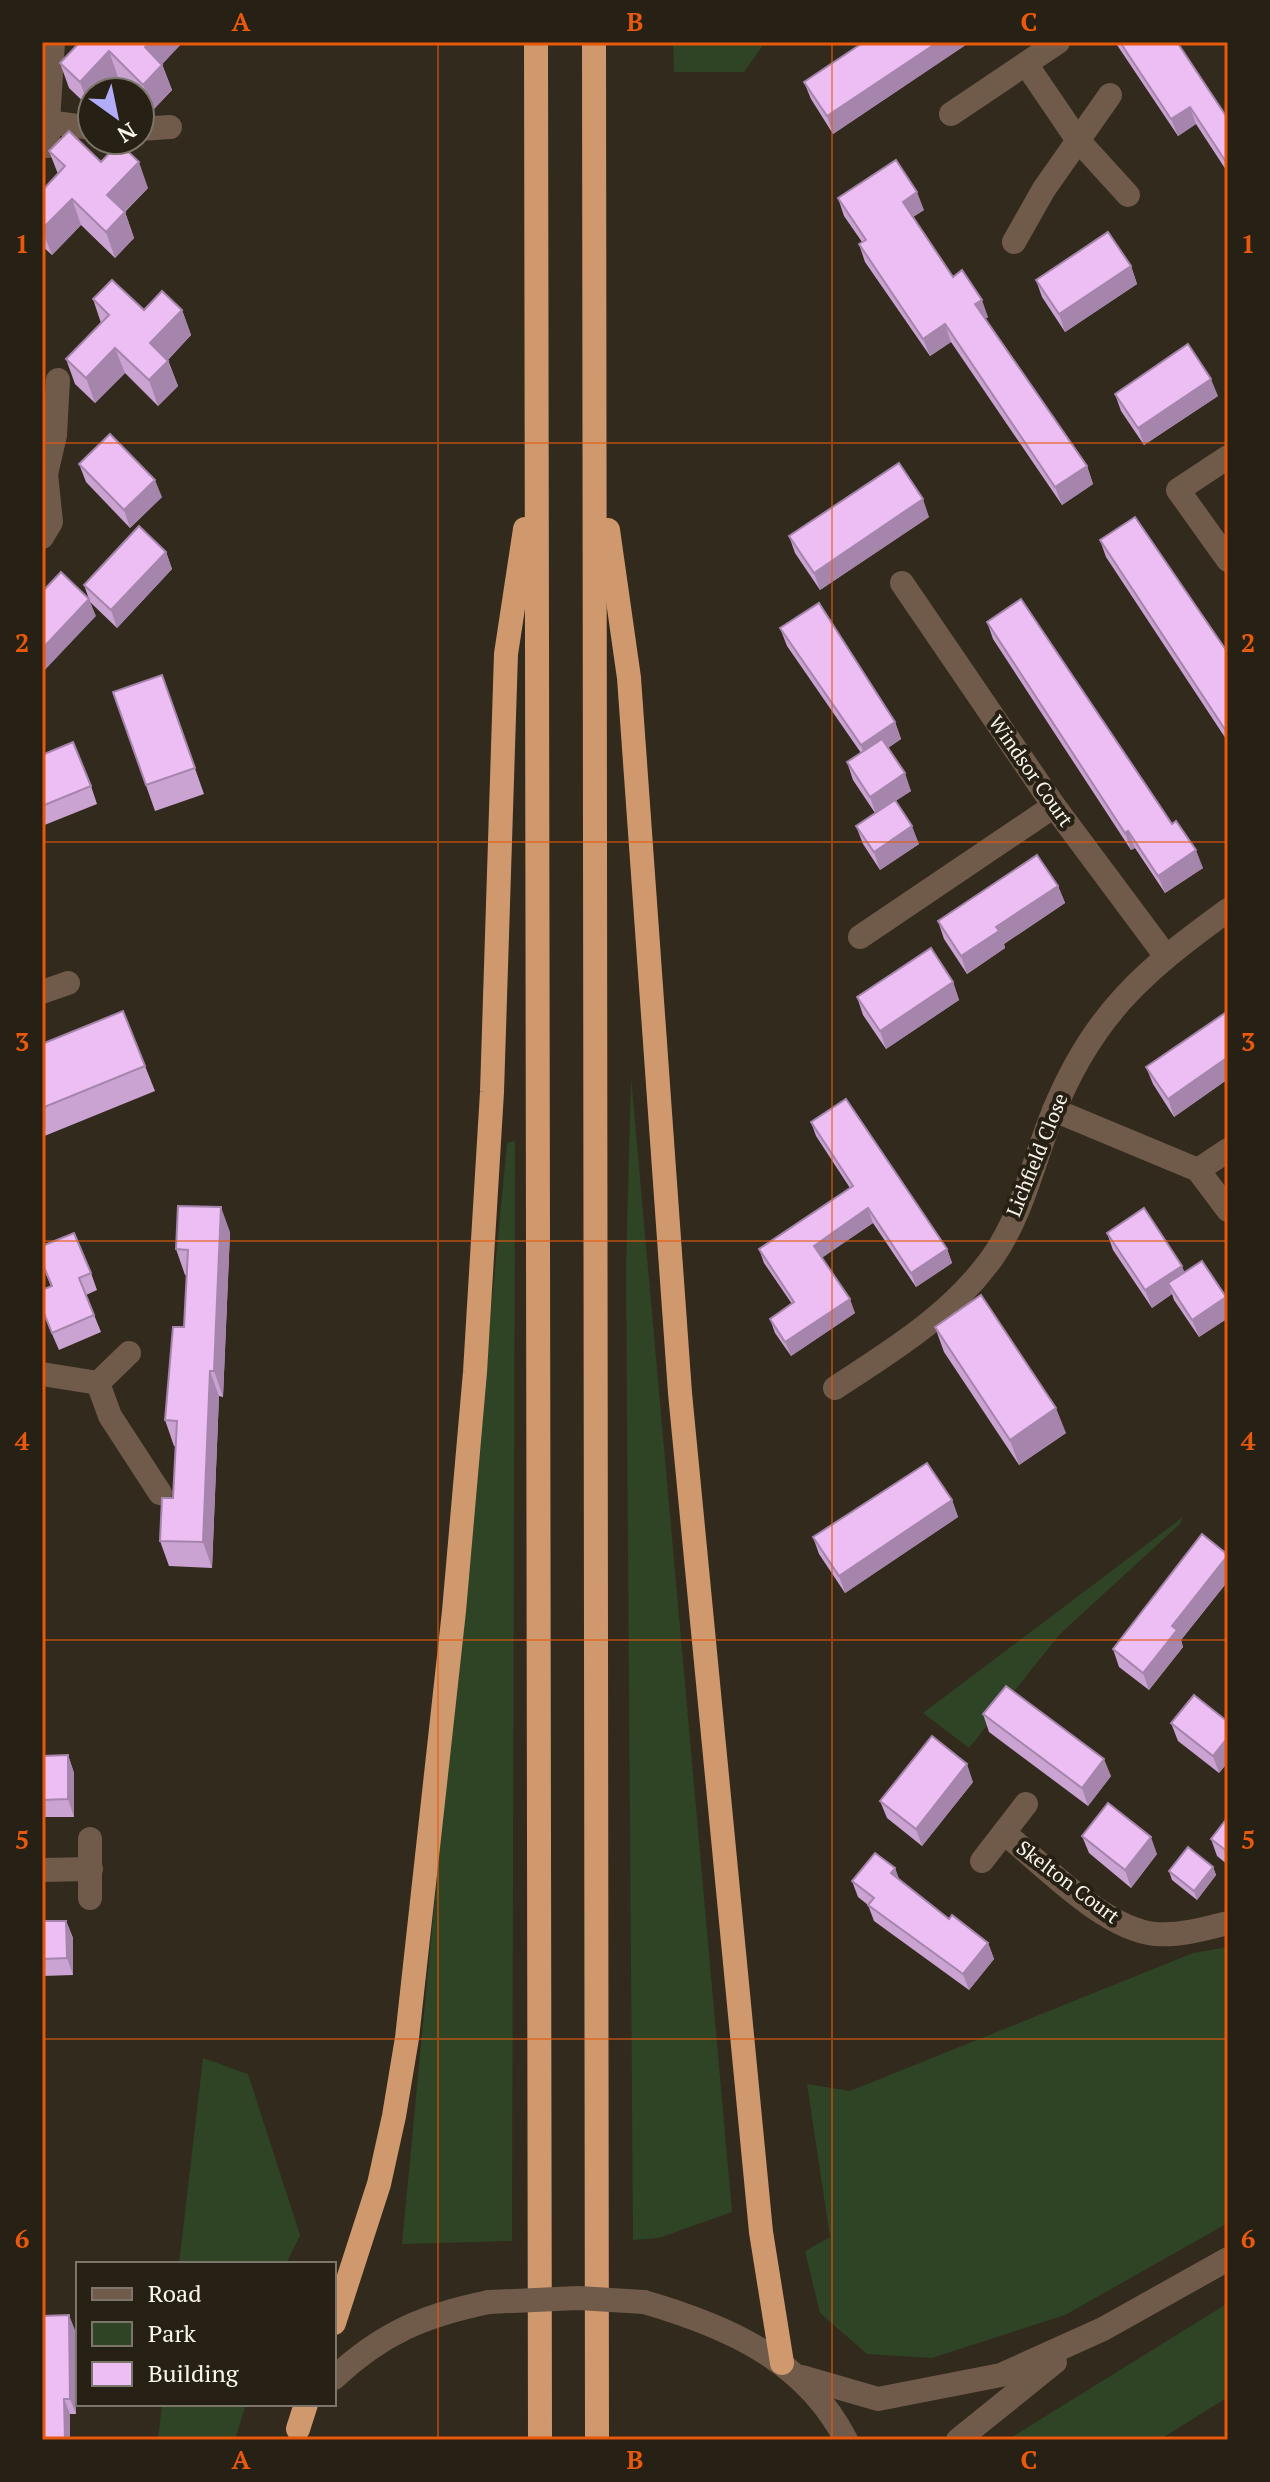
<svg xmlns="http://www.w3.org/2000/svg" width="1270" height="2482" font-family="'PT Serif',serif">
<rect width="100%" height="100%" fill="#312a1d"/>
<g fill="#2e4425">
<polygon points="673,42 765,42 744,72 674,72"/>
<polygon points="631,1077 732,2212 659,2238 633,2240 626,1269"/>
<polygon points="515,1141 512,2241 402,2244 507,1143"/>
<polygon points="1183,1517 1180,1524 1059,1635 969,1748 923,1713"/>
<polygon points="1228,1947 1228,2223 1065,2315 932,2358 867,2354 820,2313 805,2251 830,2237 807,2084 850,2091 1193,1953"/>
<polygon points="203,2058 248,2074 300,2235 286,2264 179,2264"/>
<polygon points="1228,2303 1228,2397 1159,2440 1007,2440"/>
<polygon points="162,2404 246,2404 235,2440 158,2440"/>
</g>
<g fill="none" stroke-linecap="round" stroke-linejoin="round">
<g stroke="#705a49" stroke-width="24">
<polyline points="53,42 48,122 92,128"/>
<polyline points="1026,64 1077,139 1128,195"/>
<polyline points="951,114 1058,42"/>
<polyline points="140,129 170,127"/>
<polyline points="48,146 48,122"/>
<polyline points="1014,242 1044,189 1110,95"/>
<polyline points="1228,457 1178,490 1228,560"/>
<polyline points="42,474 46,474 55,435 58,380"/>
<polyline points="42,537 51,522 46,474"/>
<polyline points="902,583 1054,806 1165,955"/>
<polyline points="860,937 1054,806"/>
<polyline points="42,992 68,983"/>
<polyline points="1054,1110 1198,1170 1228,1210"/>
<polyline points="1198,1170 1228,1150"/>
<polyline points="129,1353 98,1383 110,1416 160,1493"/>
<polyline points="42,1374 98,1383"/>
<path d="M835 1388C893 1350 951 1315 992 1258 1022 1216 1034 1159 1053 1113 1093 1014 1144 971 1228 910"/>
<path d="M1004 1833C1044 1865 1104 1929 1155 1934 1179 1936 1205 1929 1228 1923"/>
<polyline points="90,1839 90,1898"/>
<polyline points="982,1861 1026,1804"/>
<polyline points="42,1870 91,1869"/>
<path d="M644 2302C727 2326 805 2360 846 2440"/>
<polyline points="802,2377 878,2399 1001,2375 1103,2329 1228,2259"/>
<path d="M334 2378C382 2333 425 2315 489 2302"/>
<polyline points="958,2440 1055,2362"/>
</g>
<g stroke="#d0986d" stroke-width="24">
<polyline points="536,42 540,2440"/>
<polyline points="594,42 597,2440"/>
<polyline points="608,530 629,678 680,1393 761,2232 782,2363"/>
<polyline points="334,2323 379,2184 394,2116 407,2038 454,1611 475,1372 492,1092 506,654 525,529"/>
<polyline points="298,2429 306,2404"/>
</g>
<polyline stroke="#705a49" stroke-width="24" points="489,2302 578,2298 644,2302"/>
</g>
<g fill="#cba3d2">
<polygon points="80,42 183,42 162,64 172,90 153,110 140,98 140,92 134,92 118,77 104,92 92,92 89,107 69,88 60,63"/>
<polygon points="864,42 970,42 833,134 811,99 804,82"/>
<polygon points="1115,42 1177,42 1228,119 1228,173 1196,124 1178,136"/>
<polygon points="49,151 101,162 148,188 125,212 134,238 115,258 81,225 52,255 42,246 42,191 58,174"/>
<polygon points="838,198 924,210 913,217 953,277 988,317 985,319 1087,466 1093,484 1062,505 951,342 930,356 865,262 859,244 862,242 844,216"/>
<polygon points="1131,266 1137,284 1065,332 1042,297 1036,280"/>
<polygon points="93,299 144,310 182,310 191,335 168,360 178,386 158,406 125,373 95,403 75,384 66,359 101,323"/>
<polygon points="1115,394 1218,396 1144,445 1121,411"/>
<polygon points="79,464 162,497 130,528 86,482"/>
<polygon points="929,517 820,590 795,553 789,536"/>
<polygon points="1100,540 1228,653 1228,742 1106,557"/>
<polygon points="166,552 172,569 117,628 90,602 84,585"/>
<polygon points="987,622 1203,868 1165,893 1135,848 1131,850 993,639"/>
<polygon points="780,628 895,722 901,739 888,748 911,791 895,801 919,844 880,870 863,844 856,826 875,813 853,780 847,762 861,753 787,646"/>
<polygon points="162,675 204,794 155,811 113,692"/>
<polygon points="42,755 91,786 97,804 42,826"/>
<polygon points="1058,886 1065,903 1004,944 1005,948 967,974 944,939 938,921"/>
<polygon points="953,982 959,1000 886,1049 863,1015 857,997"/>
<polygon points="1228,1011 1228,1079 1174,1117 1153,1084 1146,1067"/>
<polygon points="42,1044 145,1066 155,1091 42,1137"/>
<polygon points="811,1122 947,1249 952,1263 916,1287 873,1223 822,1257 855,1313 791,1356 775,1333 770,1319 792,1304 764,1263 759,1249 850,1188 816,1136"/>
<polygon points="230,1232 223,1397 219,1396 212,1568 169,1566 160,1541 173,1498 176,1446 174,1446 165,1420 184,1327 187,1275 185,1275 176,1249"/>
<polygon points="1107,1233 1185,1272 1228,1303 1228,1318 1199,1337 1174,1300 1172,1294 1152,1308 1113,1250"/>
<polygon points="42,1246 91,1273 97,1290 86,1295 101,1332 59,1350 42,1311 42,1290 51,1286 42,1265"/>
<polygon points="935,1327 1066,1433 1019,1465 944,1352"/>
<polygon points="952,1500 958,1517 845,1593 819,1554 813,1537"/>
<polygon points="1228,1555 1228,1581 1181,1640 1183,1647 1149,1690 1119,1667 1113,1649"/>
<polygon points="983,1714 1111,1776 1088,1806 989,1732"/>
<polygon points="1228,1722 1228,1762 1219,1773 1178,1741 1171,1723"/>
<polygon points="68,1755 74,1773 74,1817 42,1817 42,1756"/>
<polygon points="973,1782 922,1846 887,1818 880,1801"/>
<polygon points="1228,1817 1228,1865 1217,1856 1211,1839"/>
<polygon points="1082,1836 1157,1854 1131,1888 1089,1853"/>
<polygon points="1213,1867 1216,1875 1197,1900 1172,1880 1169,1871"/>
<polygon points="895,1868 899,1880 949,1919 988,1943 994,1959 969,1990 874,1921 868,1905 858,1897 852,1881"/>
<polygon points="42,1921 66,1921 73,1938 73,1975 42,1976"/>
<polygon points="75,2330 76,2414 70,2414 42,2440"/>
</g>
<g fill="#a585ab">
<polygon points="150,42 183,42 154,73 145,47"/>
<polygon points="938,42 970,42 833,134 827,116"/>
<polygon points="109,51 118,77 104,92 92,92 92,105 89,107 80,82"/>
<polygon points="162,65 172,90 153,110 143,85"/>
<polygon points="1190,107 1196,124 1178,136 1171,119"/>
<polygon points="139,162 148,188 116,220 107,195"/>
<polygon points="917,192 924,210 909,219 903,202"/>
<polygon points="72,199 81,225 52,255 42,230"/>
<polygon points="125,212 134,238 115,258 106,232"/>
<polygon points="1131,266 1137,284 1065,332 1059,314"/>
<polygon points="982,300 988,317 981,322 975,304"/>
<polygon points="182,310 191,335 159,369 150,343"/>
<polygon points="945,324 951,342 930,356 923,339"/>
<polygon points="115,348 125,373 95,403 86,378"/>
<polygon points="168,361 178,386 158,406 149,380"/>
<polygon points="1211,379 1218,396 1144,445 1138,428"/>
<polygon points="1087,466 1093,484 1062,505 1055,487"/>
<polygon points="155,480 162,497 130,528 124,510"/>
<polygon points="923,499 929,517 820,590 814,573"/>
<polygon points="166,552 172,569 117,628 111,610"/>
<polygon points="89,599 96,616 42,673 42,649"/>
<polygon points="895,722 901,739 867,762 861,745"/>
<polygon points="905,773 911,791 876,814 870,797"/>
<polygon points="912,826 919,844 880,870 874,852"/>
<polygon points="1128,831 1135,848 1131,850 1125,833"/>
<polygon points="1196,850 1203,868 1165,893 1158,876"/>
<polygon points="1058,886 1065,903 1004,944 1005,948 967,974 961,956 996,927"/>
<polygon points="953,982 959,1000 886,1049 880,1031"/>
<polygon points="1228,1057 1228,1079 1174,1117 1168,1099"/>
<polygon points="221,1207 230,1232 223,1397 214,1371"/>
<polygon points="868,1208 873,1223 819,1260 814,1246"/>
<polygon points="947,1249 952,1263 916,1287 911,1273"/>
<polygon points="1182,1266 1189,1283 1168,1283 1172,1294 1152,1308 1145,1290"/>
<polygon points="1226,1297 1228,1303 1228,1318 1199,1337 1192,1320"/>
<polygon points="850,1299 855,1313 791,1356 785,1342"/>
<polygon points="210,1371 219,1396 212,1568 203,1542"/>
<polygon points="1056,1408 1066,1433 1019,1465 1010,1440"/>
<polygon points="952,1500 958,1517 845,1593 839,1576"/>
<polygon points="1228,1555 1228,1581 1181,1640 1183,1647 1149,1690 1143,1673 1172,1626"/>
<polygon points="1228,1737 1228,1762 1219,1773 1213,1756"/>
<polygon points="68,1755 74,1773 74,1817 68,1799"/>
<polygon points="1104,1759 1111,1776 1088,1806 1082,1788"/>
<polygon points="967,1764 973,1782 922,1846 916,1829"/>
<polygon points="1151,1837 1157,1854 1131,1888 1125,1870"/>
<polygon points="1213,1867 1216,1875 1197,1900 1194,1891"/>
<polygon points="895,1868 901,1884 891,1873"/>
<polygon points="66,1921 73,1938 73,1975 67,1958"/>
<polygon points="988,1943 994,1959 969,1990 963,1974"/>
<polygon points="69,2315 75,2330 76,2414 70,2399"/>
<polygon points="64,2399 70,2414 70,2440 65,2440"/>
</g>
<g fill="#ecbef4" stroke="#a585ab" stroke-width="2">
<polygon points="80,42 150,42 145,47 162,65 143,85 109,51 80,82 60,63"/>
<polygon points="864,42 938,42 827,116 804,82"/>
<polygon points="1120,42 1177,42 1228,119 1228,165 1190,107 1171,119"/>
<polygon points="69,131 101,162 119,143 139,162 107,195 125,212 106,232 72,199 42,229 42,191 65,166 49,151"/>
<polygon points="896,160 917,192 903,202 953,277 962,270 982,300 975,304 1087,466 1055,487 945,324 923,339 859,244 866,240 838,198"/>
<polygon points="1108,232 1131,266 1059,314 1036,280"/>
<polygon points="112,280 144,310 162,291 182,310 150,343 168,361 149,380 115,348 86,378 66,359 109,315 93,299"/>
<polygon points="1188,344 1211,379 1138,428 1115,394"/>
<polygon points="110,434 155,480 124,510 79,464"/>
<polygon points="899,463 923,499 814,573 789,536"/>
<polygon points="1135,517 1228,653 1228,734 1100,540"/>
<polygon points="139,526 166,552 111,610 84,585"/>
<polygon points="61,572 89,599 42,649 42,592"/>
<polygon points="1021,599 1172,824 1176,821 1196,850 1158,876 1128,831 1125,833 987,622"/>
<polygon points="819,603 895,722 861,745 780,628"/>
<polygon points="162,675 195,768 146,785 113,692"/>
<polygon points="882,739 905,773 870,797 847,762"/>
<polygon points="73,742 91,786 42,806 42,755"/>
<polygon points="895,800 912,826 874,852 856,826"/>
<polygon points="1037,855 1058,886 996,927 999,931 961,956 938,921"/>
<polygon points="931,948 953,982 880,1031 857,997"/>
<polygon points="123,1011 145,1066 42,1108 42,1044"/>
<polygon points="1228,1011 1228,1057 1168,1099 1146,1067"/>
<polygon points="846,1099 947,1249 911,1273 868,1208 814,1246 850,1299 785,1342 770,1319 794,1302 759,1249 853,1186 811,1122"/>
<polygon points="178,1206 221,1207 214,1371 210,1371 203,1542 160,1541 162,1498 173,1498 177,1421 165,1420 173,1327 184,1327 188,1250 176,1249"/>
<polygon points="1144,1208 1182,1266 1145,1290 1107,1233"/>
<polygon points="74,1233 91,1273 79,1278 94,1315 52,1333 42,1308 42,1290 52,1286 42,1262 42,1246"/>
<polygon points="1202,1261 1226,1297 1192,1320 1168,1283"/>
<polygon points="981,1295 1056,1408 1010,1440 935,1327"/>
<polygon points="927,1463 952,1500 839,1576 813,1537"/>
<polygon points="1202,1534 1228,1555 1172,1626 1177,1630 1143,1673 1113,1649"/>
<polygon points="1006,1686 1104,1759 1082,1788 983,1714"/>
<polygon points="1194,1695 1228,1722 1228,1737 1213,1756 1171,1723"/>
<polygon points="932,1736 967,1764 916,1829 880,1801"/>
<polygon points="68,1755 68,1799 42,1800 42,1756"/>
<polygon points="1108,1803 1151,1837 1125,1870 1082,1836"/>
<polygon points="1228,1817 1228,1852 1211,1839"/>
<polygon points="1188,1847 1213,1867 1194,1891 1169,1871"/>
<polygon points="875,1853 895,1868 891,1873 949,1919 952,1915 988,1943 963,1974 868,1905 874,1898 852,1881"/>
<polygon points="42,1921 66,1921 67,1958 42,1959"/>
<polygon points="69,2315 70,2399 64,2399 65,2440 42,2440 42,2316"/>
</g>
<path fill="none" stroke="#e8590c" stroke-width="2" stroke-opacity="0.55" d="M438 42V2440M832 42V2440M42 443H1228M42 842H1228M42 1241H1228M42 1640H1228M42 2039H1228"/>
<g text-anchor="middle" stroke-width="8" stroke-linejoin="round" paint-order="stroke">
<g font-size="20" fill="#f9f4ec" stroke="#272014">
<text transform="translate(1031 771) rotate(55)" y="7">Windsor Court</text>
<text transform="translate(1037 1155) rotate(-68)" y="7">Lichfield Close</text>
<text transform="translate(1068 1882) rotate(37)" y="7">Skelton Court</text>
</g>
</g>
<rect width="1270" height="2482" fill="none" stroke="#272014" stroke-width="88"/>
<rect x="76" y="2262" width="260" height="144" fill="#272014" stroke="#7b756a" stroke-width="2"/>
<rect x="92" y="2288" width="40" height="12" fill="#705a49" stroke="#7b756a" stroke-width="2"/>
<text x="148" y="2302" font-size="24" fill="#f9f4ec">Road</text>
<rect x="92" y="2322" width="40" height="24" fill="#2e4425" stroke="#7b756a" stroke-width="2"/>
<text x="148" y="2342" font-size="24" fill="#f9f4ec">Park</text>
<rect x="92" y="2362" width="40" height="24" fill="#ecbef4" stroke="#7b756a" stroke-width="2"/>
<text x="148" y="2382" font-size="24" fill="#f9f4ec">Building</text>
<g transform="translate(116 116) rotate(147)"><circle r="38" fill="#272014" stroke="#7b756a" stroke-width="2"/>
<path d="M0-6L14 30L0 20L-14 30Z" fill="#b2adf9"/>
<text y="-12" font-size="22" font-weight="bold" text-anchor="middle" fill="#f9f4ec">N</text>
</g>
<rect x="44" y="44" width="1182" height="2394" fill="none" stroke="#e8590c" stroke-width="3"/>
<g font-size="26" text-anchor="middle" font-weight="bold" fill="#e8590c">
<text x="241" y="31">A</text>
<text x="635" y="31">B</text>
<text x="1029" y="31">C</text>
<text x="22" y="253">1</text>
<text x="1248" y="253">1</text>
<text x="22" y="652">2</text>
<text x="1248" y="652">2</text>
<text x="22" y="1051">3</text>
<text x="1248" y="1051">3</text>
<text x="22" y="1450">4</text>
<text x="1248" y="1450">4</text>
<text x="22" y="1849">5</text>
<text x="1248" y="1849">5</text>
<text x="22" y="2248">6</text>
<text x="1248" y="2248">6</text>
<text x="241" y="2469">A</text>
<text x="635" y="2469">B</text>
<text x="1029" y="2469">C</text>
</g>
</svg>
